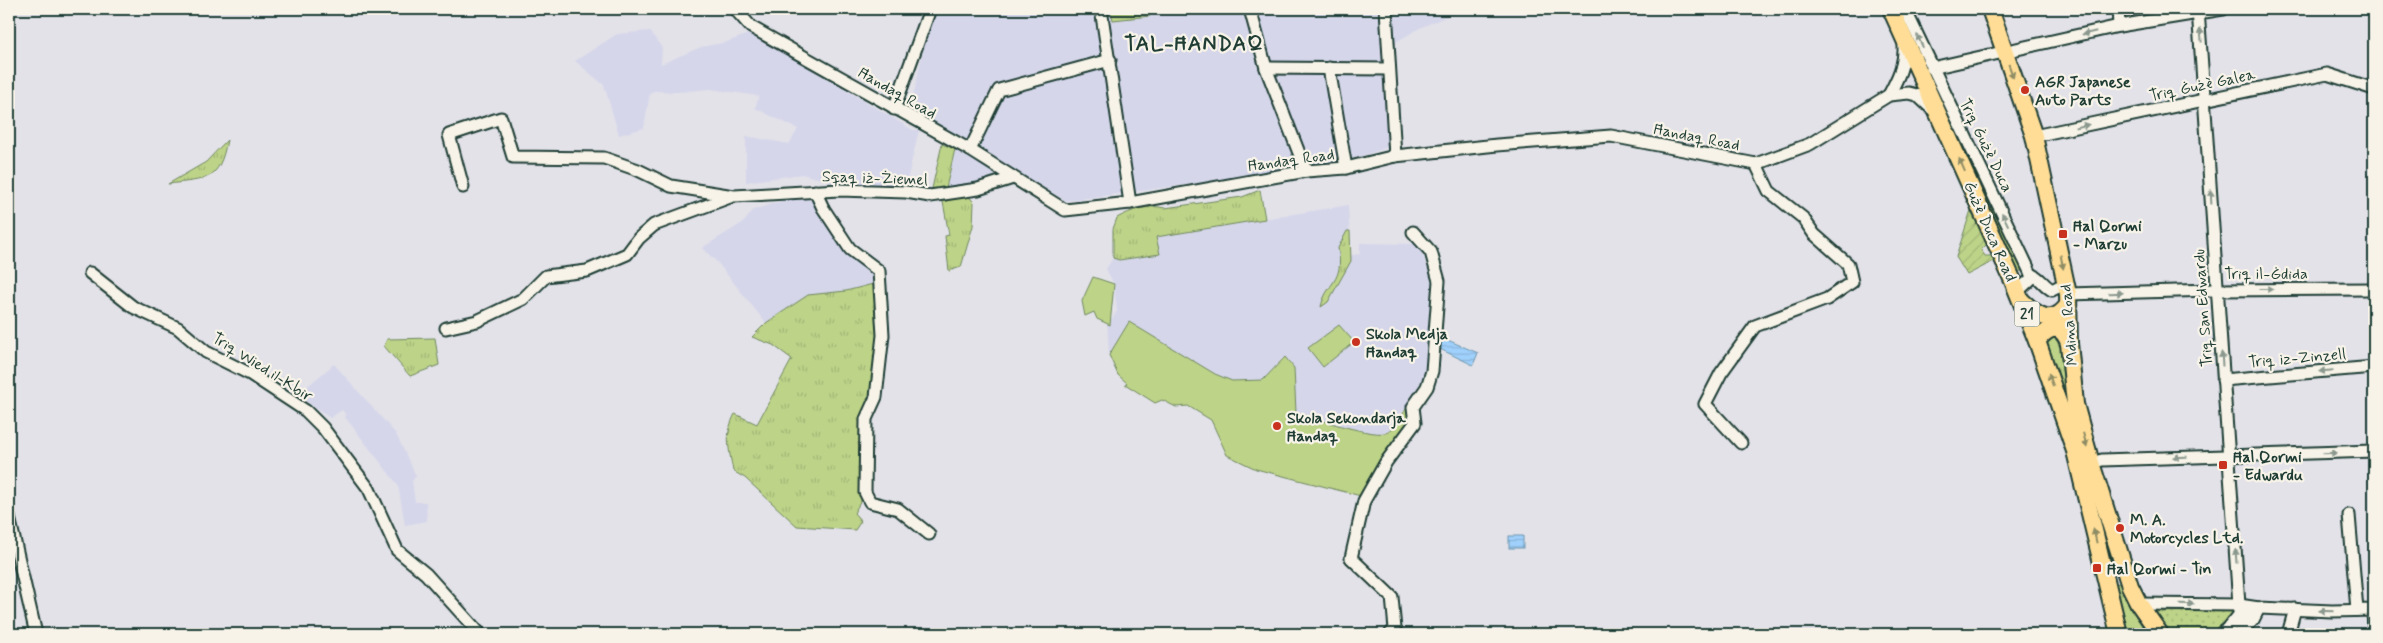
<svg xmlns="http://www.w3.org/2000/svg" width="2383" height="643" font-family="Mynerve,sans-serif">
<defs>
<pattern id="grass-tufts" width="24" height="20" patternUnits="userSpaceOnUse" patternTransform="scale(1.25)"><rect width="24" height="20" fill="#bdd388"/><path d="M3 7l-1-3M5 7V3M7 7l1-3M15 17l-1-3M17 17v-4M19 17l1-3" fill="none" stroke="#a2b676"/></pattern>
<pattern id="park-dots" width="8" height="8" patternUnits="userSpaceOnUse" patternTransform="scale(1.25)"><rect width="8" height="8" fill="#bdd388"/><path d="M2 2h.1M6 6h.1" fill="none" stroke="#a2b676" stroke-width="1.8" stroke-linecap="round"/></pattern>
<pattern id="garden-furrows" width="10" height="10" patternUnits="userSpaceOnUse" patternTransform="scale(1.25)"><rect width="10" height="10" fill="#bdd388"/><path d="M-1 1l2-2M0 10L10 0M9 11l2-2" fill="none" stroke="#a2b676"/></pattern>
<pattern id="water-rules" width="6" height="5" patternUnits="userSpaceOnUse" patternTransform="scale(1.25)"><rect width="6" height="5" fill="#a0d1fd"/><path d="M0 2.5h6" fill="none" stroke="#89b4d9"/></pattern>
</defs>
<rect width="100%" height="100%" fill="#e3e2e9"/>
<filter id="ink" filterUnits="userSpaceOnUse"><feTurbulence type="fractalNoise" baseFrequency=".02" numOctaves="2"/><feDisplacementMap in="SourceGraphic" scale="10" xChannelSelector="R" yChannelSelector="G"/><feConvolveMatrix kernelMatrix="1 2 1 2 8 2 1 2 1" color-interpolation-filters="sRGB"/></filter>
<g filter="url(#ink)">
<g fill="#d5d6ea">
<polygon points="932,9 1463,9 1420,28 1394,43 1398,144 1338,164 1066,201 910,111"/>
<polygon points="650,31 662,48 661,64 701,47 727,42 751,33 913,130 919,130 906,185 846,186 802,174 746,182 746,136 789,144 798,129 755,108 759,96 710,89 677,92 654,91 650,93 644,128 619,135 604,85 575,61 617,34"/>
<polygon points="955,149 973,157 994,173 993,178 987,183 945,192"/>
<polygon points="794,197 813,200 873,269 877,283 846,291 777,317 766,323 717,262 702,248 744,222 753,210"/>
<polygon points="1348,205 1351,255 1360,254 1360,243 1418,244 1432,279 1431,349 1428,370 1409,404 1388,432 1374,435 1296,413 1294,368 1282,358 1274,370 1263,380 1232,381 1215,374 1211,420 1188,406 1176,407 1162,400 1155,403 1118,375 1109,355 1107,320 1112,319 1117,311 1114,284 1106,269 1113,258 1119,260 1160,254 1155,237"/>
<polygon points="334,364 396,434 416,476 412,481 415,502 426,502 427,521 405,525 398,485 345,417 346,415 342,410 330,418 297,395"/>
</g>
<g fill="url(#grass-tufts)" stroke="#6e885e">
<polygon points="1110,9 1149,9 1150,16 1113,20"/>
<path d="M227 140C219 182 207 179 168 184L206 162Z"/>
<polygon points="942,144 955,149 945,192 931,193"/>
<polygon points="1968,161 2023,268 2022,271 2018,271"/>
<path d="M1260 190 1265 219 1156 237 1160 254 1119 260 1113 258V229L1117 218C1131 210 1149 204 1165 208L1242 197Z"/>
<polygon points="967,195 974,202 973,226 961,267 949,271 945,236 949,235 943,202"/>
<path d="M1347 231H1350L1351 261 1328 302 1321 307C1326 282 1345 283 1338 248Z"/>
<path d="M877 283 879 346 873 366 872 396 861 484 862 499 854 513 861 521 855 530 797 526 745 478 733 471C729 448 724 435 735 414L757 424 792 359 773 345 752 337 766 323 808 295 846 291Z"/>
<polygon points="2049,336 2059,337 2093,489 2112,557 2108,557 2045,341"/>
<polygon points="435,338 439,365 410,376 384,346 387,339"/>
<polygon points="2122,583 2136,617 2147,633 2125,634 2114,584"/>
</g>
<polygon fill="url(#park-dots)" stroke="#6e885e" points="2236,611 2214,634 2169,634 2152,612"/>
<polygon fill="url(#garden-furrows)" stroke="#6e885e" points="1972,207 1988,243 1981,250 1985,256 1994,256 1996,260 1967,275 1956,257"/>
<g fill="#bdd388" stroke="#6e885e">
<polygon points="1093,277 1114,284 1110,325 1097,319 1094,312 1085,316 1082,301"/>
<path d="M1129 322 1215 374 1232 381 1263 380 1285 357 1294 368 1296 413C1313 417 1376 439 1388 432 1397 427 1403 413 1409 404L1412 424 1361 496 1256 469 1227 455 1211 420 1188 406 1176 407 1162 400 1155 403 1125 384 1127 383 1118 375 1109 355Z"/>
<polygon points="1339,325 1354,342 1323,367 1308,348"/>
</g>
<g fill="url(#water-rules)" stroke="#6c96ad">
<polygon points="1438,336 1478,353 1473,365 1438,348"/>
<rect x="1509" y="536" width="14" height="12"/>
</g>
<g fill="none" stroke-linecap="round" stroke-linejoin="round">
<defs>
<g id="minor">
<polyline points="735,9 751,27 970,150 1065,210 1130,203 1306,171 1346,168 1395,156 1497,145 1611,136 1756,164 1810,144 1889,95 1909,93 1917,95 1932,109"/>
<polyline points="1101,9 1130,203"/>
<polyline points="1250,9 1266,68 1306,171"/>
<polyline points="1386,9 1395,156"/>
<polyline points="1905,9 2031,274 2032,278 2018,291"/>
<polyline points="2118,9 2119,26"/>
<polyline points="2198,9 2239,605 2239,615 2230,626"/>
<polyline points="1266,68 1389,69"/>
<polyline points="1329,68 1346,168"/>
<polyline points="1932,68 2119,26 2223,9"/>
<path d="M1889 95C1898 78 1905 64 1904 45"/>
<polyline points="894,109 930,9"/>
<polyline points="2034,136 2327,74 2374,89"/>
<polyline points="970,150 999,90 1110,60"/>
<polyline points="463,187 449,135 501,118 513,157 604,158 638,170 671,186 734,196 839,190 906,192 930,196 978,189 1013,178"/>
<polyline points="815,191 823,208 850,249 879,271 883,335 876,397 866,419 865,492 870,502 898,509 929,534"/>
<polyline points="90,273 133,307 178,328 206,352 250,374 306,411 323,428 369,489 397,550 426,574 480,634"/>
<path d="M2031 274C2039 276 2044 286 2052 290L2066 283"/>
<polyline points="2068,294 2213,290 2374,289"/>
<polyline points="446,328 477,321 523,299 546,276 587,271 627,254 639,238 654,225 730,197"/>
<polyline points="2223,380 2374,367"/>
<polyline points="1741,443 1705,404 1721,373 1755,326 1827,299 1852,282 1848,264 1814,234 1803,218 1769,191 1756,164"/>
<polyline points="2091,463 2102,460 2374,451"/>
<polyline points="2349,515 2357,610"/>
<polyline points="9,517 36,634"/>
<polyline points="2139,604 2239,605 2259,608 2332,611 2374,610"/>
<polyline points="2373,610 2374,634"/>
<polyline points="1390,634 1395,629 1392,597 1351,558 1364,501 1386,462 1415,423 1413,407 1427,387 1432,371 1439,281 1431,252 1413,232"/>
<polyline points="2221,634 2247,614 2259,608"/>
<polyline points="2239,634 2253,620 2259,608"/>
<polyline points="2288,634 2295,609"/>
</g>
<g id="highway">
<polyline points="1891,9 2013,281 2037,341 2075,451 2119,634"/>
<polyline points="1990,9 2034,136 2068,294 2069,343 2075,404 2091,463 2130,586 2139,604 2160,634"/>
<path d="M2023 302C2039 317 2053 326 2068 305"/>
<path d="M2037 341C2049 326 2061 323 2069 343"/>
</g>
</defs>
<use href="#minor" stroke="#1f3d34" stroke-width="15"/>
<use href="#highway" stroke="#1f3d34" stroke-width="20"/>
<use href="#minor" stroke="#f7f3e8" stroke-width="11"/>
<use href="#highway" stroke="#ffdd96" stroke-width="16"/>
</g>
<defs><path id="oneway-solid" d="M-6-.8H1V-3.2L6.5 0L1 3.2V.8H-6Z" transform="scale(1.25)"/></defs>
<g fill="#8b988e">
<use href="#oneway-solid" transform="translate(2089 33) rotate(167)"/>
<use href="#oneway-solid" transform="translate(2201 35) rotate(-95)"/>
<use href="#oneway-solid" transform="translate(1920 41) rotate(-115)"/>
<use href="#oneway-solid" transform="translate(2082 126) rotate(-12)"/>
<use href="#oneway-solid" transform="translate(2211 197) rotate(-93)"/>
<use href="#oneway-solid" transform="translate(2005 219) rotate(-116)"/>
<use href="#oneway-solid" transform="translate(2266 289)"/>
<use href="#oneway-solid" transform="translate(2116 293) rotate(-2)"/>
<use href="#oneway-solid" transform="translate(2222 359) rotate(-94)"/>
<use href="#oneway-solid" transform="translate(2326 371) rotate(175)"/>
<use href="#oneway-solid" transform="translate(2330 453) rotate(-2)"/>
<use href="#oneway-solid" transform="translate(2180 457) rotate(178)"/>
<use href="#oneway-solid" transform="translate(2236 556) rotate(-94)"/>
<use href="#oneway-solid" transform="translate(2187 604) rotate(1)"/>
<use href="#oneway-solid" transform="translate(2326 611) rotate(-178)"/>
</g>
<g fill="#8f8d65">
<use href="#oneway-solid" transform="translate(2011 71) rotate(70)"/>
<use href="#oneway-solid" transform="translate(1962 165) rotate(-114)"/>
<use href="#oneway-solid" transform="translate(2062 262) rotate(79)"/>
<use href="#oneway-solid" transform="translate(2051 380) rotate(-109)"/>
<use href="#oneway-solid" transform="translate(2085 440) rotate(75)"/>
<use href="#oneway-solid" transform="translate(2095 536) rotate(-103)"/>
</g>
</g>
<g fill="#c8321e" stroke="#f7f3e8" stroke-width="2">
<circle cx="2025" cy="90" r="5"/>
<rect x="2058" y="229" width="10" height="10" rx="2.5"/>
<circle cx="1356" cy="342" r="5"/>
<circle cx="1277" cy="426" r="5"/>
<rect x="2218" y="460" width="10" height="10" rx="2.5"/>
<circle cx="2120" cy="528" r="5"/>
<rect x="2092" y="563" width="10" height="10" rx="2.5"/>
</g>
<g text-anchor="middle" stroke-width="4.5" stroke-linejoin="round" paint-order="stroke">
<rect fill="#f7f3e8" stroke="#60746a" stroke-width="1" x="2014.5" y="301.5" width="25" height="25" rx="4"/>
<g font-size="15" font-weight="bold" fill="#1f3d34">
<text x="2027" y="319">21</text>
</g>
<g font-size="16" font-weight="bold" fill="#1f3d34" stroke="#f7f3e8" text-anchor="start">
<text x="2035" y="87">AGR Japanese<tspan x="2035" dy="18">Auto Parts</tspan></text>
<text x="2073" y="231">Ħal Qormi<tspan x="2073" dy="18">- Marzu</tspan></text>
<text x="1366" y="339">Skola Medja<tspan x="1366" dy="18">Ħandaq</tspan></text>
<text x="1287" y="423">Skola Sekondarja<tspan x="1287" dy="18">Ħandaq</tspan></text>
<text x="2233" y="462">Ħal Qormi<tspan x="2233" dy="18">- Edwardu</tspan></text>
<text x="2130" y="525">M. A.<tspan x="2130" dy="18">Motorcycles Ltd.</tspan></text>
<text x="2107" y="574">Ħal Qormi - Tin</text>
</g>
<g font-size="16" fill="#1f3d34" stroke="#f7f3e8">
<text transform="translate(2202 84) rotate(-12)" y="6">Triq Ġużè Galea</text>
<text transform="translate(898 92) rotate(30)" y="6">Ħandaq Road</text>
<text transform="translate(1697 136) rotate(11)" y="6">Ħandaq Road</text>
<text transform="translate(1987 145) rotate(64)" y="6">Triq Ġużè Duca</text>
<text transform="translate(1291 159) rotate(-8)" y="6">Ħandaq Road</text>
<text transform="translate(875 177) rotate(2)" y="6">Sqaq iż-Żiemel</text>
<text transform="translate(1991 231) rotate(66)" y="6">Ġużè Duca Road</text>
<text x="2266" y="279">Triq il-Ġdida</text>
<text transform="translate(2202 308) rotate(-94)" y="6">Triq San Edwardu</text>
<text transform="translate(2068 325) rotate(-95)" y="6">Mdina Road</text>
<text transform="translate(2297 357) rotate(-5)" y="6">Triq iz-Zinzell</text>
<text transform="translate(263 366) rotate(32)" y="6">Triq Wied il-Kbir</text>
</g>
<g font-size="21" font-weight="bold" letter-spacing="1" fill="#1f3d34" stroke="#f7f3e8">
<text x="1194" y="50">TAL-ĦANDAQ</text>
</g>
</g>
<rect width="2383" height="643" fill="none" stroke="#f7f3e8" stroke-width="30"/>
<rect x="15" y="15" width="2353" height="613" fill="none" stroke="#1f3d34" stroke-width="2" filter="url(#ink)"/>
</svg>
